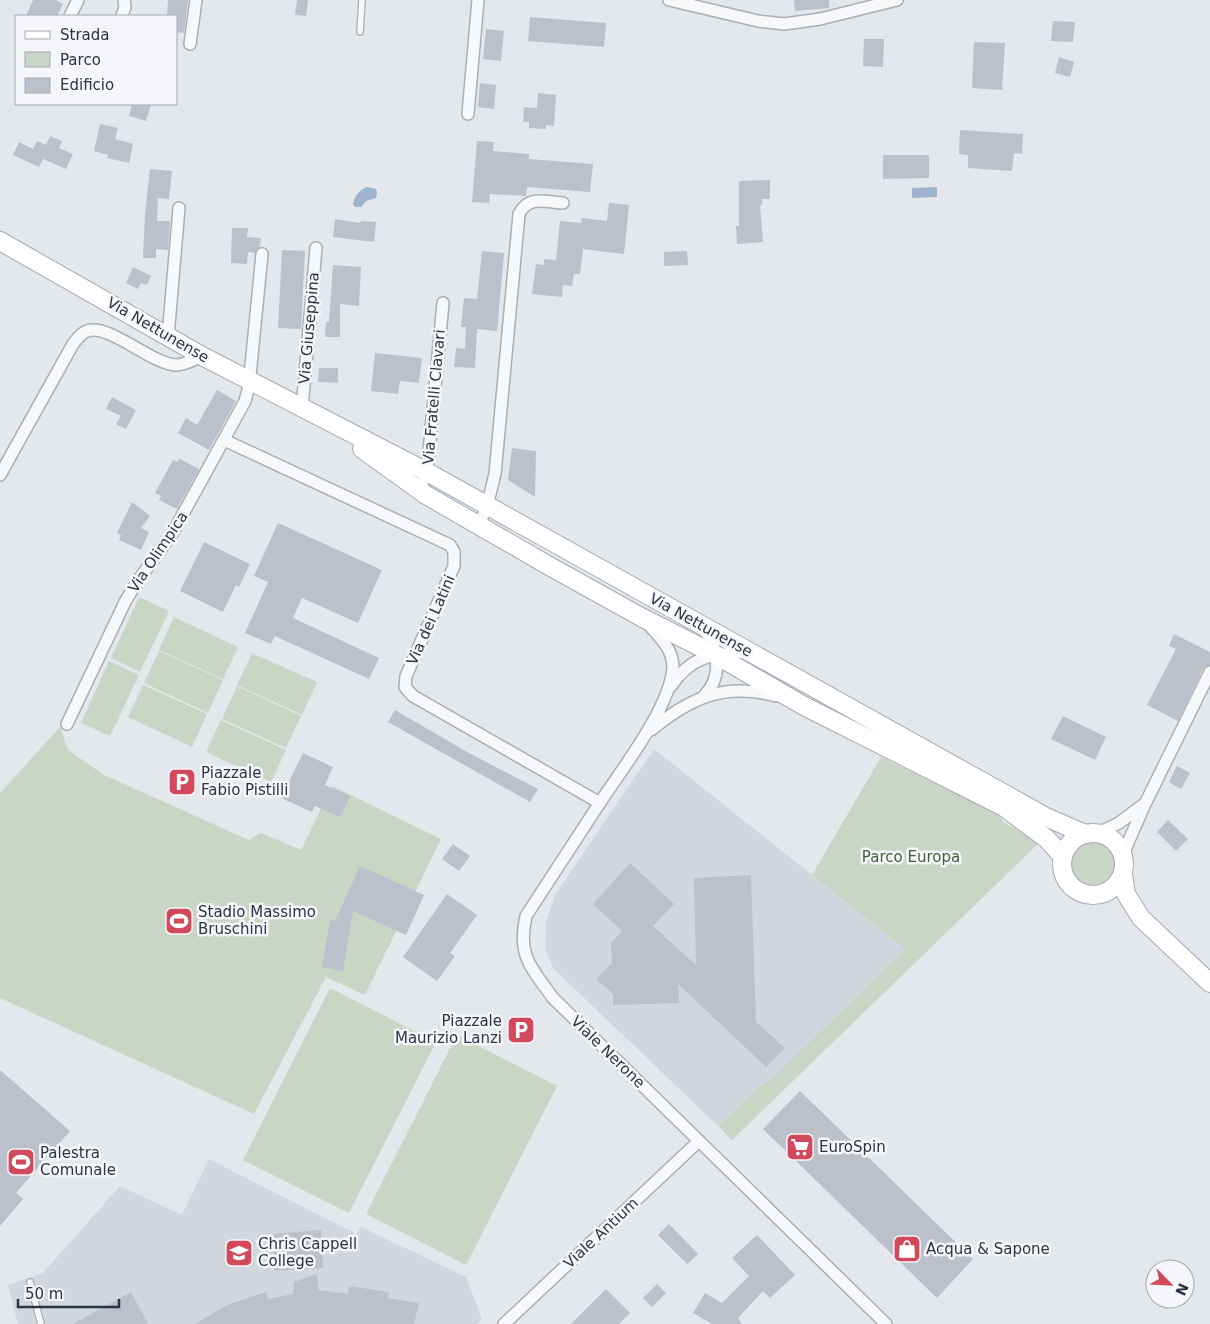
<svg xmlns="http://www.w3.org/2000/svg" width="1210" height="1324" font-family="'DejaVu Sans',sans-serif">
<rect width="100%" height="100%" fill="#e4e7ec"/>
<g fill="#d2d6de">
<polygon points="654,749 905,949 770,1082 764,1082 718,1126 553,968 545,948 546,923 555,895"/>
<polygon points="209,1159 356,1234 361,1227 466,1277 482,1319 477,1324 18,1324 8,1285 43,1273 120,1186 182,1215"/>
</g>
<g fill="#c9d6c5">
<polygon points="139,597 169,611 140,672 111,658"/>
<polygon points="174,617 238,647 223,679 159,650"/>
<polygon points="159,651 223,680 208,713 144,683"/>
<polygon points="252,653 317,682 302,715 237,685"/>
<polygon points="109,661 139,675 110,736 81,723"/>
<polygon points="143,685 207,714 192,747 128,717"/>
<polygon points="237,686 301,716 286,748 222,719"/>
<polygon points="221,720 286,750 271,782 206,752"/>
<polygon points="60,727 68,750 104,775 249,840 261,833 301,850 332,786 441,839 365,995 326,977 254,1114 0,998 0,793"/>
<polygon points="881,757 1000,815 1003,822 1040,842 732,1140 718,1126 764,1082 770,1081 905,949 812,875"/>
<circle cx="1093" cy="864" r="24"/>
<polygon points="330,988 436,1042 349,1213 243,1160"/>
<polygon points="457,1035 557,1086 466,1265 366,1214"/>
</g>
<g fill="#9fb4cc">
<path d="M367 187 376 189 377 192 376 198 366 201 361 207H355L353 204C354 197 360 189 367 187Z"/>
<polygon points="937,187 937,197 912,198 912,188"/>
</g>
<g fill="#bbc0ca">
<polygon points="33,0 55,0 63,4 57,16 26,16"/>
<polygon points="168,0 188,0 184,33 176,32 176,16 167,16"/>
<polygon points="297,0 308,0 306,16 295,15"/>
<polygon points="794,0 829,0 829,8 795,11"/>
<polygon points="530,17 606,23 604,47 528,41"/>
<polygon points="1053,21 1075,22 1073,42 1051,41"/>
<polygon points="486,29 504,31 501,61 483,59"/>
<polygon points="864,39 884,39 883,67 863,66"/>
<polygon points="974,42 1005,43 1002,90 972,88"/>
<polygon points="1059,57 1074,62 1070,77 1055,73"/>
<polygon points="480,83 496,85 494,109 478,107"/>
<polygon points="538,93 556,95 554,126 546,125 546,129 529,128 529,122 523,122 524,107 537,108"/>
<polygon points="132,104 151,104 146,121 129,116"/>
<polygon points="100,124 118,128 115,139 133,144 129,163 107,158 108,155 94,151"/>
<polygon points="960,130 1023,134 1022,154 1014,153 1012,171 968,168 968,155 959,154"/>
<polygon points="50,136 62,141 59,148 73,154 66,169 43,159 39,167 13,155 19,142 33,149 37,141 46,145"/>
<polygon points="477,141 494,142 493,151 529,154 529,159 593,164 590,192 527,187 526,196 490,194 489,203 472,202"/>
<polygon points="883,155 929,155 929,178 883,179"/>
<polygon points="150,169 172,171 169,199 158,198 157,221 170,221 168,250 156,249 156,258 143,258 145,214"/>
<polygon points="770,180 770,199 762,199 762,205 760,205 763,242 737,244 736,226 739,226 739,181"/>
<polygon points="609,203 629,205 624,254 583,249 580,274 574,274 572,286 563,285 562,297 532,294 536,264 544,265 544,259 556,260 560,221 581,223 582,218 607,221"/>
<polygon points="335,219 360,223 361,221 376,222 374,242 333,237"/>
<polygon points="232,228 248,228 247,237 261,238 260,247 255,253 248,252 247,264 231,263"/>
<polygon points="282,250 305,251 301,329 278,328"/>
<polygon points="482,251 504,253 497,331 477,329 475,368 454,367 456,348 465,349 466,327 461,327 464,298 477,299"/>
<polygon points="687,251 688,265 664,266 664,252"/>
<polygon points="333,265 361,267 359,306 340,304 340,337 325,337 326,322 329,322"/>
<polygon points="133,267 151,276 147,285 141,283 138,289 126,283"/>
<polygon points="375,353 422,358 419,383 400,381 398,394 371,391"/>
<polygon points="319,368 338,368 338,383 318,382"/>
<polygon points="217,390 236,401 209,450 178,433 186,418 197,425"/>
<polygon points="112,397 136,410 126,429 116,424 121,416 106,409"/>
<polygon points="512,448 536,451 535,497 508,480"/>
<polygon points="180,459 199,469 177,509 159,500 161,496 155,493 173,460 177,462"/>
<polygon points="132,502 150,516 141,528 149,532 141,550 119,540 121,535 117,533"/>
<polygon points="278,523 382,570 358,623 302,598 293,618 379,658 369,679 275,636 271,644 245,633 268,582 254,576"/>
<polygon points="204,542 250,564 239,587 236,585 223,612 180,591"/>
<polygon points="1174,634 1210,652 1210,665 1203,669 1178,721 1147,705 1176,649 1169,646"/>
<polygon points="395,710 469,753 538,789 530,802 388,722"/>
<polygon points="1063,716 1106,737 1095,760 1051,739"/>
<polygon points="303,753 333,767 325,785 350,796 340,817 315,806 312,812 281,798"/>
<polygon points="1177,766 1190,773 1181,789 1169,782"/>
<polygon points="1168,820 1188,839 1176,851 1157,832"/>
<polygon points="453,844 470,856 459,871 442,859"/>
<polygon points="630,863 674,904 653,926 696,965 694,878 751,875 756,1022 785,1048 766,1067 678,984 679,1003 613,1005 613,994 596,979 612,963 611,943 622,931 593,904"/>
<polygon points="360,866 424,895 406,935 353,911 343,971 322,967 330,920 335,921"/>
<polygon points="447,894 477,915 450,953 455,956 437,981 403,957"/>
<polygon points="0,1070 70,1131 16,1193 23,1199 0,1226"/>
<polygon points="800,1091 973,1259 937,1298 763,1129"/>
<polygon points="669,1224 698,1254 687,1264 658,1235"/>
<polygon points="321,1230 323,1268 274,1271 273,1234"/>
<polygon points="757,1235 795,1275 770,1298 763,1291 738,1318 742,1324 712,1324 693,1313 705,1293 722,1303 749,1276 732,1258"/>
<polygon points="317,1274 319,1290 348,1294 349,1286 389,1292 388,1298 419,1303 414,1324 195,1324 227,1305 266,1292 268,1299 293,1294 294,1282"/>
<polygon points="657,1284 666,1293 652,1307 643,1298"/>
<polygon points="606,1289 630,1313 619,1324 571,1324"/>
<polygon points="131,1292 148,1324 73,1324"/>
</g>
<g fill="none" stroke-linecap="round" stroke-linejoin="round">
<defs>
<g id="lane">
<polyline points="360,32 362,0"/>
<polyline points="30,1282 41,1324"/>
</g>
<g id="street">
<polyline points="669,0 758,21 784,24 820,19 897,0"/>
<polyline points="70,16 78,0"/>
<polyline points="122,16 125,7 124,0"/>
<polyline points="190,44 196,0"/>
<polyline points="468,114 478,0"/>
<polyline points="168,337 179,208"/>
<polyline points="302,409 316,248"/>
<polyline points="224,440 450,545 454,552 454,566 406,676 405,687 413,696 600,803"/>
<path d="M0 475 73 344C77 339 81 333 87 331 109 323 151 364 176 365 185 365 193 360 202 356"/>
<polyline points="419,490 427,472 443,303"/>
<path d="M479 525 487 506 495 474 519 214C528 195 546 202 563 203"/>
<path d="M649 625C660 637 673 650 673 667 671 706 623 768 601 801 576 839 551 878 526 916 517 956 531 967 553 998L886 1324"/>
<path d="M703 628C719 648 723 677 704 696"/>
<path d="M671 686C693 654 712 655 748 652"/>
<polyline points="67,724 125,602 137,582 172,534 245,401 249,386 262,254"/>
<path d="M651 730C690 698 724 682 776 696"/>
<polyline points="1098,833 1119,823 1143,805"/>
<polyline points="1123,854 1145,804 1210,672"/>
<polyline points="504,1324 699,1141"/>
</g>
<g id="primary">
<polyline points="0,241 202,356 427,472 1046,817 1085,834"/>
<polyline points="362,449 426,495 551,567 641,617 716,655 804,706 1004,807 1047,839 1063,857"/>
<circle cx="1093" cy="864" r="31"/>
<polyline points="1123,874 1126,894 1141,918 1210,983"/>
</g>
</defs>
<use href="#lane" stroke="#a9aeb7" stroke-width="8"/>
<use href="#street" stroke="#a9aeb7" stroke-width="14"/>
<use href="#primary" stroke="#a3abb8" stroke-width="20"/>
<use href="#lane" stroke="#f7f8fa" stroke-width="5.5"/>
<use href="#street" stroke="#f7f8fa" stroke-width="11"/>
<use href="#primary" stroke="#fff" stroke-width="18"/>
</g>
<defs>
<symbol id="parking-square" viewBox="-11 -11 22 22"><rect x="-9" y="-9" width="18" height="18" rx="4" fill="#d1495b" stroke="#f4f6f9"/><path d="M-3.5-5.5H1a3.5 3.5 0 0 1 0 7H-1V5.5H-3.5ZM-1-3.4V-.6H.8a1.4 1.4 0 0 0 0-2.8Z" fill="#fff"/></symbol>
<symbol id="stadium-square" viewBox="-11 -11 22 22"><rect x="-9" y="-9" width="18" height="18" rx="4" fill="#d1495b" stroke="#f4f6f9"/><path d="M0-5a6.5 5 0 1 0 0 10a6.5 5 0 1 0 0-10ZM-3.5-1.8h7v3.6h-7Z" fill="#fff"/></symbol>
<symbol id="supermarket-square" viewBox="-11 -11 22 22"><rect x="-9" y="-9" width="18" height="18" rx="4" fill="#d1495b" stroke="#f4f6f9"/><path d="M-6-5.5h2.5l.6 2H6L4.5 2H-2.5L-4.4-4H-6ZM-1.5 3.2a1.3 1.3 0 1 0 .1 0ZM3 3.2a1.3 1.3 0 1 0 .1 0Z" fill="#fff"/></symbol>
<symbol id="shop-square" viewBox="-11 -11 22 22"><rect x="-9" y="-9" width="18" height="18" rx="4" fill="#d1495b" stroke="#f4f6f9"/><path d="M-5-2.5h2.3a2.7 3.5 0 0 1 5.4 0H5L5.5 6h-11ZM-1.5-2.5h3a1.5 2.3 0 0 0-3 0Z" fill="#fff"/></symbol>
<symbol id="school-square" viewBox="-11 -11 22 22"><rect x="-9" y="-9" width="18" height="18" rx="4" fill="#d1495b" stroke="#f4f6f9"/><path d="M0-5L7-2L0 1L-7-2ZM-4 1L0 2.5L4 1V4Q0 6-4 4Z" fill="#fff"/></symbol>
</defs>
<g fill-rule="evenodd">
<use href="#parking-square" x="166" y="766" width="32" height="32"/>
<use href="#stadium-square" x="163" y="905" width="32" height="32"/>
<use href="#parking-square" x="505" y="1014" width="32" height="32"/>
<use href="#supermarket-square" x="784" y="1131" width="32" height="32"/>
<use href="#stadium-square" x="5" y="1146" width="32" height="32"/>
<use href="#shop-square" x="891" y="1233" width="32" height="32"/>
<use href="#school-square" x="223" y="1237" width="32" height="32"/>
</g>
<g text-anchor="middle" stroke-width="5" stroke-linejoin="round" paint-order="stroke">
<g font-size="15" fill="#2b3445" stroke="#f4f6f9">
<text transform="translate(309 328) rotate(-85)" y="5">Via Giuseppina</text>
<text transform="translate(158 330) rotate(30)" y="5">Via Nettunense</text>
<text transform="translate(434 397) rotate(-85)" y="5">Via Fratelli Clavari</text>
<text transform="translate(158 552) rotate(-56)" y="5">Via Olimpica</text>
<text transform="translate(431 620) rotate(-66)" y="5">Via dei Latini</text>
<text transform="translate(701 625) rotate(29)" y="5">Via Nettunense</text>
<text transform="translate(608 1052) rotate(44)" y="5">Viale Nerone</text>
<text transform="translate(601 1233) rotate(-43)" y="5">Viale Antium</text>
</g>
<g font-size="15" fill="#2b3445" stroke="#f4f6f9" text-anchor="start">
<text x="201" y="778">Piazzale<tspan x="201" dy="17">Fabio Pistilli</tspan></text>
<text x="198" y="917">Stadio Massimo<tspan x="198" dy="17">Bruschini</tspan></text>
<text x="502" y="1026" text-anchor="end">Piazzale<tspan x="502" dy="17">Maurizio Lanzi</tspan></text>
<text x="819" y="1152">EuroSpin</text>
<text x="40" y="1158">Palestra<tspan x="40" dy="17">Comunale</tspan></text>
<text x="258" y="1249">Chris Cappell<tspan x="258" dy="17">College</tspan></text>
<text x="926" y="1254">Acqua &amp; Sapone</text>
</g>
<g font-size="15" fill="#3f6138" stroke="#f4f6f9">
<text x="911" y="862">Parco Europa</text>
</g>
</g>
<rect x="15" y="15" width="162" height="90" fill="#f4f6f9" stroke="#a4a8b1"/>
<rect x="25" y="31" width="25" height="8" fill="#ffffff" stroke="#a4a8b1"/>
<text x="60" y="40" font-size="15" fill="#2b3445">Strada</text>
<rect x="25" y="52" width="25" height="15" fill="#c9d6c5" stroke="#a4a8b1"/>
<text x="60" y="65" font-size="15" fill="#2b3445">Parco</text>
<rect x="25" y="78" width="25" height="15" fill="#bbc0ca" stroke="#a4a8b1"/>
<text x="60" y="90" font-size="15" fill="#2b3445">Edificio</text>
<g transform="translate(1170 1284) rotate(114)"><circle r="24" fill="#f4f6f9" stroke="#a4a8b1"/>
<path d="M0-4L9 19L0 12L-9 19Z" fill="#d1495b"/>
<text y="-8" font-size="14" font-weight="bold" text-anchor="middle" fill="#2b3445">N</text>
</g>
<path d="M18 1299v8h101v-8" fill="none" stroke="#2b3445" stroke-width="2.5"/>
<text x="25" y="1299" font-size="15" fill="#2b3445" stroke="#f4f6f9" stroke-width="4" paint-order="stroke">50 m</text>
</svg>
